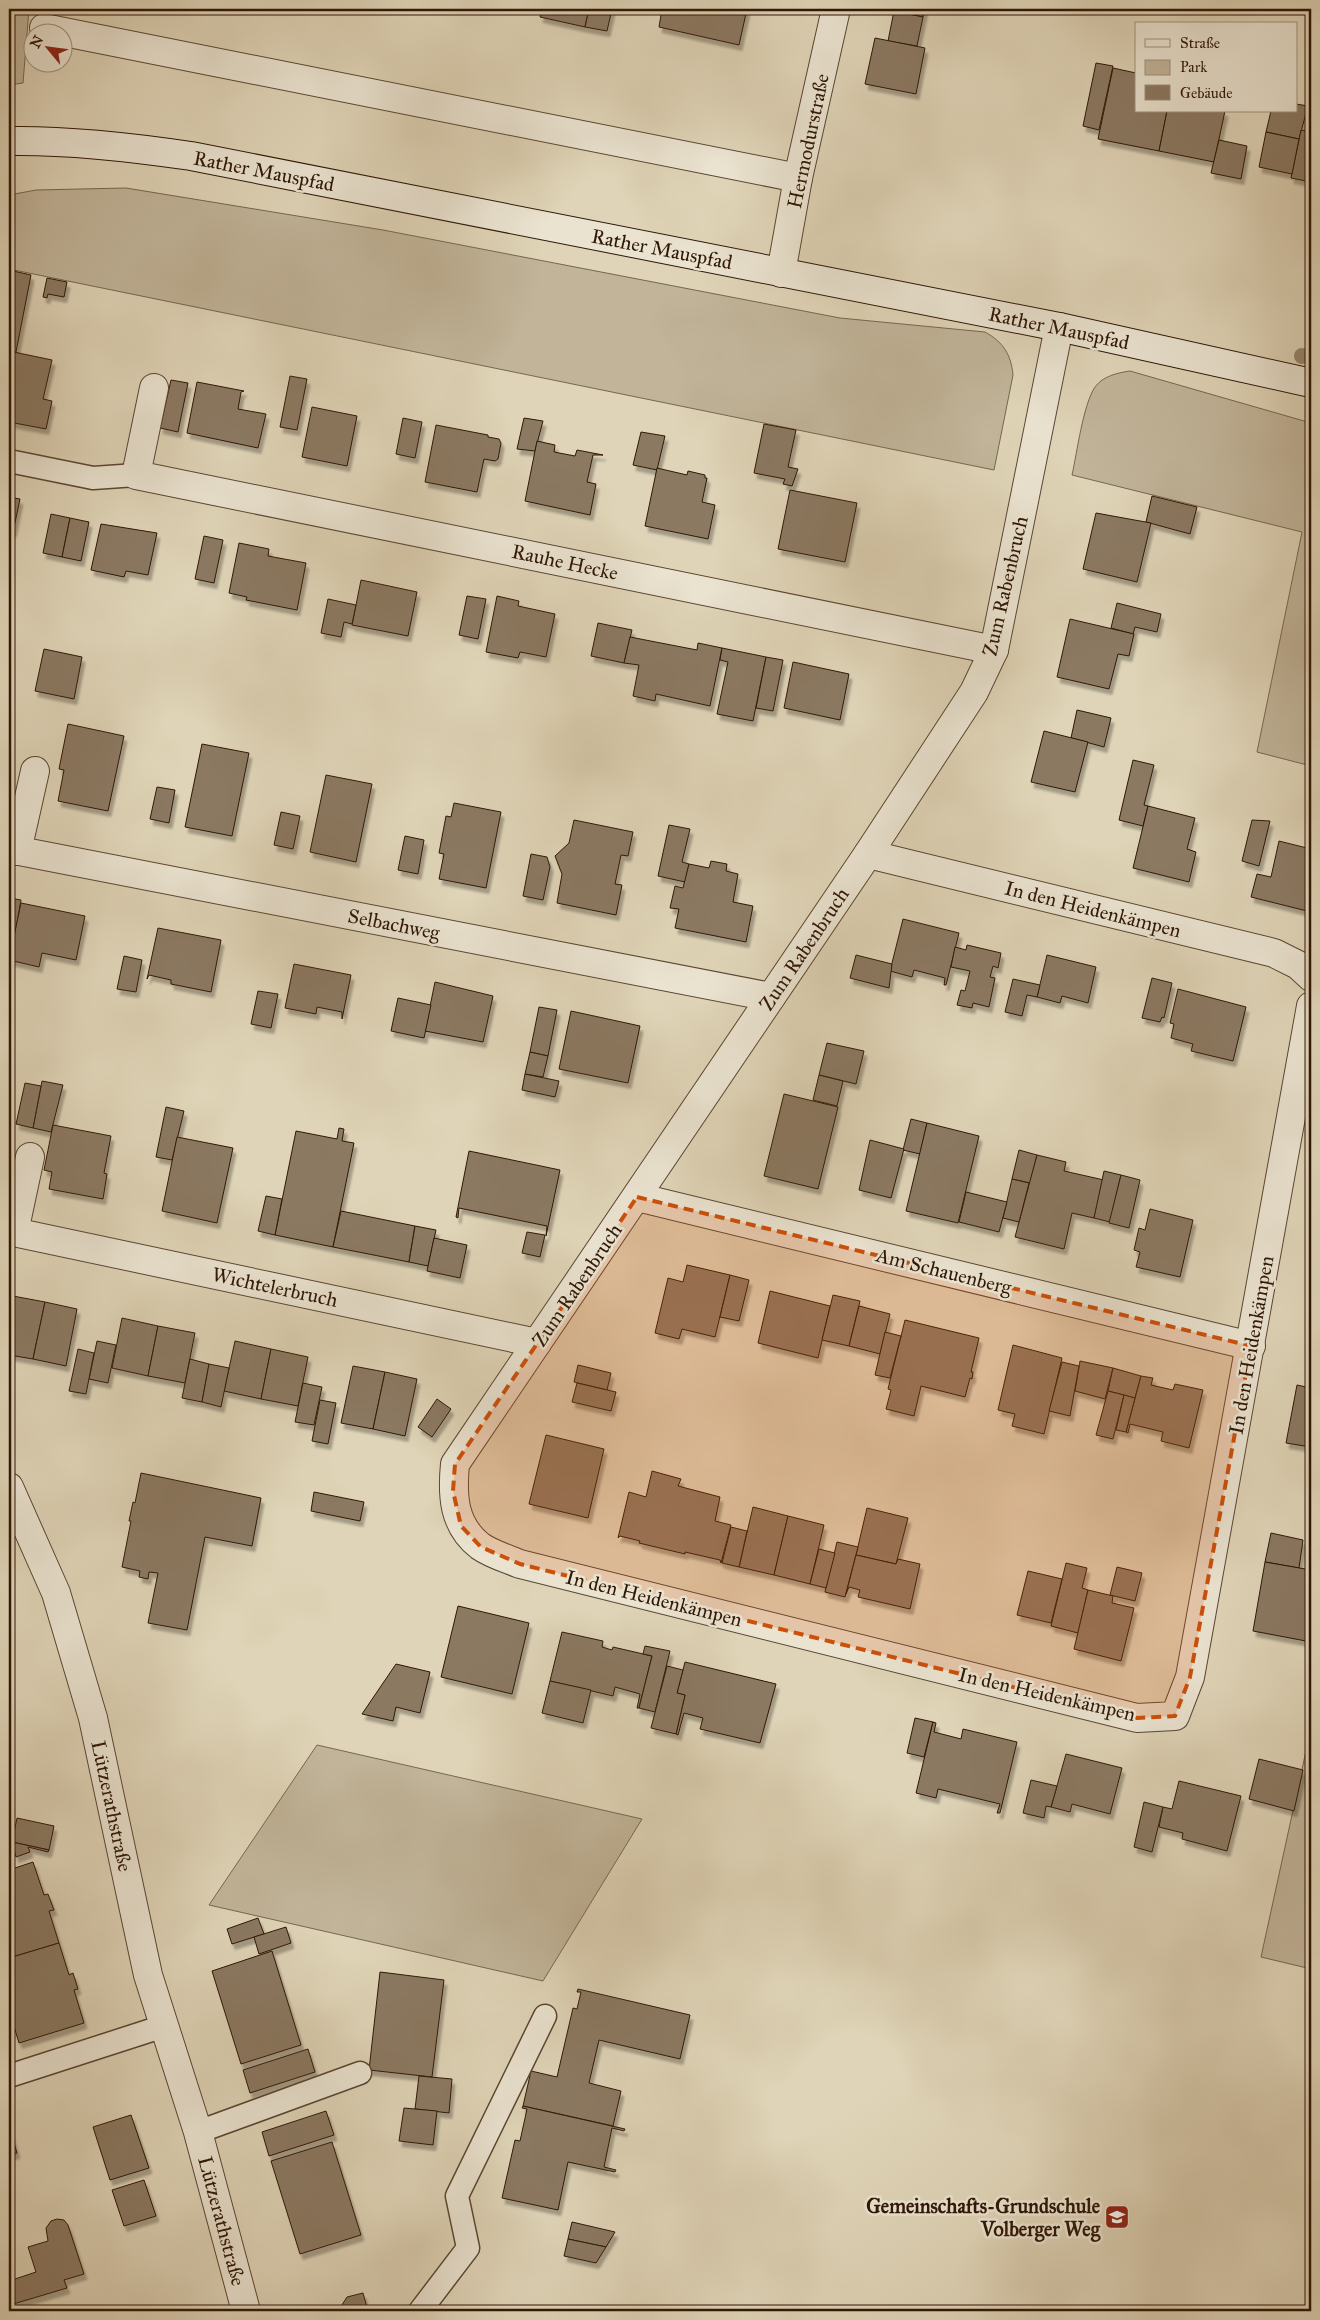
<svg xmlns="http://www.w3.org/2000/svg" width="1320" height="2320" font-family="'IM FELL Great Primer',serif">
<defs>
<filter id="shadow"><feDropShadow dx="3" dy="5.5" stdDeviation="1" flood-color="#0004"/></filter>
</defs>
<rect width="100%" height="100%" fill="#dfd4b7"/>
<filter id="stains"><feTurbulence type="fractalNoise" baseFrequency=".004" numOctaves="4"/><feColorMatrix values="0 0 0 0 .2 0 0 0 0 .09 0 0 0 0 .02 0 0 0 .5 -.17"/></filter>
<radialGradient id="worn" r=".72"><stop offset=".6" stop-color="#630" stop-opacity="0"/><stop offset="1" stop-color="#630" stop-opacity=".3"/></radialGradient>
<g fill="#c1b499" stroke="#786650">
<polygon points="9,9 29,9 23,83 9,85"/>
<path d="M126 188 383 230 840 318 985 332C1003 342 1011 354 1013 375L994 470 9 269V195L36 190Z"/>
<path d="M1130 371 1311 423V766L1257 752 1302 532 1072 475C1077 453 1083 405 1095 387 1103 376 1117 373 1130 371Z"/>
<polygon points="1311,1728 1311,1969 1261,1957"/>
<polygon points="317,1745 642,1819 543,1981 209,1905"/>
</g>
<g fill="#8b7962" stroke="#2f1706" filter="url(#shadow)">
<polygon points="542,9 589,9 585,27 540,17"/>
<polygon points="589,9 612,9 607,31 585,27"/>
<polygon points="662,9 747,9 739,45 659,27"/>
<polygon points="894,9 925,9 923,17 894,11"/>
<polygon points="894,11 923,17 917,46 888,41"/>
<polygon points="875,38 925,48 916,94 865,84"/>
<polygon points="1096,63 1113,66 1099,130 1083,126"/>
<polygon points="1113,68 1136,73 1136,111 1167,111 1159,151 1098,139"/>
<polygon points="1296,104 1308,106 1299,139 1266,132 1271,111 1296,111"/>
<polygon points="1167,111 1225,111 1214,162 1159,151"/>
<polygon points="1301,130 1311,132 1311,182 1291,178"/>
<polygon points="1266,132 1299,139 1292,174 1259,167"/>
<polygon points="1219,140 1247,146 1241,179 1211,173"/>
<polygon points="9,270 31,275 16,352 9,351"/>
<polygon points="47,278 67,282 64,297 48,294 47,298 43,297"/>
<polygon points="9,351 52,360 43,399 52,401 46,429 9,422"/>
<polygon points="290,376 307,379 297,430 280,427"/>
<polygon points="171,380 188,383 178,432 160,428"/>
<polygon points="197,382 244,391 241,392 238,409 266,414 258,448 187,433"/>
<polygon points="312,407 357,416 347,466 302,457"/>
<polygon points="403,418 422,422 415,458 396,454"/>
<polygon points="524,418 543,421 535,451 517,449"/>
<polygon points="764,424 796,430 788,467 798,469 792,486 783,484 785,479 754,473"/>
<polygon points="436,425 488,435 488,437 499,439 501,443 498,459 495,461 484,459 477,492 425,482"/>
<polygon points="641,432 665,436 657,470 633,465"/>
<polygon points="537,441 555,445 554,452 575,456 577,450 603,455 593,455 587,482 596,484 590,515 525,501"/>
<polygon points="657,468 687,475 688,471 705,475 705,478 707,478 702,502 715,505 708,539 645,526"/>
<polygon points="790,490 857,503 845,562 778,549"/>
<polygon points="1152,496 1197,507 1190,534 1146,522"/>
<polygon points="9,497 20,499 13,532 9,531"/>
<polygon points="1096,513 1151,523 1137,582 1083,569"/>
<polygon points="51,514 70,518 62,557 43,553"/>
<polygon points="70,518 89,522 81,561 62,557"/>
<polygon points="101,524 157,533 148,575 126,571 124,577 91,570"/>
<polygon points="204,536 223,540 214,583 195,579"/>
<polygon points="239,543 269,549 268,556 306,563 297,610 246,600 247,597 229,593"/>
<polygon points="361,580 417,592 408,636 352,625"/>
<polygon points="467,596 486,599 478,639 459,635"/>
<polygon points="497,596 519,601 518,606 555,614 546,657 520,652 518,658 486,652"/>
<polygon points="328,599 356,605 352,624 344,622 341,637 321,633"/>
<polygon points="1117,603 1161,614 1157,632 1135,627 1133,634 1111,628"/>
<polygon points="1070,619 1134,634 1129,656 1118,654 1109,689 1057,677"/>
<polygon points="598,623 632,630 624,663 591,656"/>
<polygon points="630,637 697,650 698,643 722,648 710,706 656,694 655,701 633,696 639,665 624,663"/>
<polygon points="722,648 766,657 753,721 717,714 728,662 720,660"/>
<polygon points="44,649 82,657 74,699 35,691"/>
<polygon points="766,657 783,660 773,711 756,708"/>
<polygon points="793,662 849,674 840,720 784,708"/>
<polygon points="1077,710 1111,718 1104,747 1071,738"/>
<polygon points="68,724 124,736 108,811 58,801 64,770 59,769"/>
<polygon points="1044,731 1088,742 1075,792 1031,782"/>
<polygon points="202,744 249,753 232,836 185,827"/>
<polygon points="1133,760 1154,765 1144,805 1148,806 1143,826 1119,820"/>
<polygon points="326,775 372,784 356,862 310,852"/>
<polygon points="157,787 175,790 169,823 150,819"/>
<polygon points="454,803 501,812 486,888 439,879 444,854 439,853 446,816 451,817"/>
<polygon points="1148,806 1195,818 1187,849 1196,852 1189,882 1133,868"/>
<polygon points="281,812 300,816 293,849 274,845"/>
<polygon points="574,820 633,832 628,856 621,855 615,884 622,885 616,915 557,903 562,874 555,856 569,843"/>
<polygon points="1252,820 1270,821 1259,866 1242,861"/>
<polygon points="669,825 690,829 682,862 689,864 685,882 658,876"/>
<polygon points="405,836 424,840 418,874 398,870"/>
<polygon points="1279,841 1311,849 1311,912 1251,897 1257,874 1271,877"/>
<polygon points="531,854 547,857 550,867 543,900 523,896"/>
<polygon points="711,861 727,864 726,871 738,874 733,902 753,906 746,942 675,928 679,909 670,908 675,886 683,888 689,864 709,868"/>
<polygon points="9,898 21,900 15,934 9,932"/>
<polygon points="21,903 85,916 76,960 42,953 39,967 9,960"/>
<polygon points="903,919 959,933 946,985 944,985 945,978 914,970 912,977 890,971"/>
<polygon points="158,928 221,940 211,992 171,984 171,980 149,975 147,979"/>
<polygon points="967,945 1001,953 998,968 993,966 990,977 995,978 989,1007 973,1003 972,1008 957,1005 961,990 965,991 970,971 951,967 955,947 966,950"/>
<polygon points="856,955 892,964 889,988 850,978"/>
<polygon points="1047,955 1096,967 1088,1003 1062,996 1060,1003 1037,997"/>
<polygon points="124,956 142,960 136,992 117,989"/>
<polygon points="294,964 351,975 342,1019 342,1012 317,1007 316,1014 285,1008"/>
<polygon points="1152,978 1172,983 1164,1018 1162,1017 1160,1022 1142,1018"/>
<polygon points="1013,979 1040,985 1037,997 1027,995 1022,1016 1005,1012"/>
<polygon points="435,982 493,996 483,1042 425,1031"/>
<polygon points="1178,989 1246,1007 1233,1061 1191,1051 1193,1044 1171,1038 1174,1024 1170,1023"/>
<polygon points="258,991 278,994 271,1028 251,1024"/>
<polygon points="398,998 431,1005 424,1038 391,1031"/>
<polygon points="539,1007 557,1010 548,1056 530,1052"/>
<polygon points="571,1011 640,1026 628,1083 559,1069"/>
<polygon points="827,1043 864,1051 856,1084 819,1075"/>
<polygon points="530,1052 548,1056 543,1077 525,1074"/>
<polygon points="525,1074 559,1081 555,1097 522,1090"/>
<polygon points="819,1075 843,1081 837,1106 813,1100"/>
<polygon points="42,1081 63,1085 51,1132 33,1128"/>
<polygon points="25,1083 41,1086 33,1128 16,1124"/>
<polygon points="784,1094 838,1107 818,1189 764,1176"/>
<polygon points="166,1107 184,1111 172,1160 156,1157"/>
<polygon points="911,1119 927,1123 920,1154 903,1150"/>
<polygon points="927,1123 979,1136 958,1223 906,1211"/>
<polygon points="53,1125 111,1136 104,1173 107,1174 103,1199 49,1189 52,1172 44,1170"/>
<polygon points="339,1128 344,1129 342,1141 354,1143 333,1247 275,1235 296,1131 337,1139"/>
<polygon points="177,1137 233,1148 217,1223 162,1211"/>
<polygon points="870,1140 904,1149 891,1198 859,1190"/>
<polygon points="1019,1150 1037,1155 1030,1183 1012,1179"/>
<polygon points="469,1151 560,1170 546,1236 547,1226 459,1208 458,1218 456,1217"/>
<polygon points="1037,1155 1066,1162 1064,1171 1104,1180 1094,1218 1072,1213 1064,1249 1015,1237"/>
<polygon points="1104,1171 1121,1175 1110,1222 1094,1218"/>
<polygon points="1121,1175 1140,1180 1129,1228 1109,1223"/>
<polygon points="1012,1179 1029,1183 1019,1222 1003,1218"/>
<polygon points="966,1192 1007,1202 999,1232 959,1222"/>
<polygon points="266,1196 282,1199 275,1235 258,1231"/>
<polygon points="1150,1209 1193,1220 1180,1277 1136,1267 1140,1252 1134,1250 1139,1228 1145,1230"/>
<polygon points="341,1211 415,1226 409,1262 333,1247"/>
<polygon points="415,1226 436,1230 428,1266 409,1262"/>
<polygon points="527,1232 545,1235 540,1257 522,1253"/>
<polygon points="434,1238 467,1245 460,1278 427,1271"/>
<polygon points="687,1265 730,1275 715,1337 682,1329 679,1339 655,1333 668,1278 683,1282"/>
<polygon points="730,1275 749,1280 739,1321 720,1317"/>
<polygon points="770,1291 830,1306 818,1358 758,1343"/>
<polygon points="833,1295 860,1301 849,1346 822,1340"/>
<polygon points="13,1296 45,1302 33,1359 9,1355 9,1316"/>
<polygon points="45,1302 77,1309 66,1366 33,1359"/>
<polygon points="859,1306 890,1314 880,1354 849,1346"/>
<polygon points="122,1318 158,1326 148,1376 112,1368"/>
<polygon points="905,1320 979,1338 971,1372 973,1372 972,1379 970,1378 965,1397 921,1386 914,1416 886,1409 891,1390 888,1389"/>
<polygon points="158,1326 195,1333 185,1383 148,1376"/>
<polygon points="885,1332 901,1336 890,1378 875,1375"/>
<polygon points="97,1341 116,1345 108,1383 89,1379"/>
<polygon points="235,1341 271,1349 261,1399 224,1391"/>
<polygon points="1013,1345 1062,1358 1044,1434 1012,1426 1015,1414 998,1410"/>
<polygon points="78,1349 94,1353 86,1394 69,1391"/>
<polygon points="271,1349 308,1357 298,1406 261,1399"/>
<polygon points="190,1359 209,1364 202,1402 182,1398"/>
<polygon points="1080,1361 1113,1368 1105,1399 1075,1391"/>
<polygon points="1062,1362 1079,1366 1070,1416 1049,1411"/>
<polygon points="209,1364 229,1368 221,1407 202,1402"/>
<polygon points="578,1365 611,1373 607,1390 574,1382"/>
<polygon points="353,1366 385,1372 373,1429 341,1423"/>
<polygon points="1113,1368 1141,1376 1135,1398 1108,1391"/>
<polygon points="385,1372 417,1379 405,1436 373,1429"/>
<polygon points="1141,1376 1153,1378 1151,1385 1173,1390 1175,1384 1203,1390 1189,1448 1161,1441 1163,1432 1130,1424 1128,1433 1126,1432"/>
<polygon points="303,1383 322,1387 314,1425 295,1422"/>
<polygon points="577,1383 616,1392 611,1411 572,1402"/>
<polygon points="1297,1385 1311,1388 1311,1447 1286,1443"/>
<polygon points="1108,1391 1124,1395 1113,1439 1096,1435"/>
<polygon points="1124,1395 1135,1398 1126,1432 1116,1430"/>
<polygon points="437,1399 451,1409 432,1437 418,1427"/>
<polygon points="320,1400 336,1403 328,1444 312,1441"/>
<polygon points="546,1435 604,1449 588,1518 529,1504"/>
<polygon points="652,1471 681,1479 678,1486 720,1497 715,1521 731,1525 721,1563 720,1560 685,1552 685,1554 639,1543 640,1541 620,1536 618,1538 629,1492 646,1497"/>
<polygon points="141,1473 261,1498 252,1546 205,1537 187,1630 148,1623 158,1573 149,1572 148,1579 139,1577 140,1571 122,1567 131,1521 129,1521 133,1502 135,1503"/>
<polygon points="314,1492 364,1502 360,1521 311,1511"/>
<polygon points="753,1507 788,1516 774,1575 739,1567"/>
<polygon points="867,1508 908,1518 896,1564 856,1555"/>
<polygon points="788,1516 824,1525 810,1584 774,1575"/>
<polygon points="731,1527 747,1531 739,1567 722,1563"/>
<polygon points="1271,1533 1303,1540 1299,1568 1265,1562"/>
<polygon points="837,1542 858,1547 845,1597 825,1592"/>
<polygon points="819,1549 835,1553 826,1588 810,1584"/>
<polygon points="856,1555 896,1564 898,1559 920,1564 910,1609 858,1597 860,1590 849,1587 846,1594"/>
<polygon points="1265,1562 1311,1570 1311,1610 1306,1641 1253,1631"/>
<polygon points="1066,1563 1087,1568 1082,1588 1088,1590 1078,1633 1051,1626"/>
<polygon points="1117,1567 1142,1573 1135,1601 1110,1595"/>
<polygon points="1028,1571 1062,1579 1051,1623 1017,1615"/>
<polygon points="1088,1590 1113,1596 1112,1603 1134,1608 1121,1661 1074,1649"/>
<polygon points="458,1606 529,1623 512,1694 441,1677"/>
<polygon points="562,1632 603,1641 602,1647 612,1650 613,1647 652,1656 639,1708 637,1708 640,1694 615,1687 613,1696 550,1681"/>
<polygon points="645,1646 670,1651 655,1712 639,1708 652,1656 643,1654"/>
<polygon points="685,1662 776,1684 760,1743 700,1729 703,1718 684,1713 678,1735 676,1734 685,1695 677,1693"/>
<polygon points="396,1664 430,1672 420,1713 396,1707 393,1721 362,1714"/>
<polygon points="667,1666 683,1670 677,1693 685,1695 676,1734 651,1728"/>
<polygon points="550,1681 591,1690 583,1723 542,1713"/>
<polygon points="915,1718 933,1722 924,1757 907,1753"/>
<polygon points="933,1722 936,1723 934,1732 961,1739 963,1729 1017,1742 1000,1813 997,1813 1000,1804 938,1789 936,1798 916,1793"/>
<polygon points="1066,1754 1122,1768 1110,1814 1072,1804 1070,1812 1051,1807"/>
<polygon points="1259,1759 1303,1770 1294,1811 1249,1799"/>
<polygon points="1031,1780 1057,1786 1051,1807 1046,1806 1044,1818 1023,1813"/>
<polygon points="1179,1781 1241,1796 1227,1851 1182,1839 1183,1833 1159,1827 1163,1807 1172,1809"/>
<polygon points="1144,1802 1163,1807 1152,1852 1134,1847"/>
<polygon points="17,1818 54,1826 49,1850 12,1842"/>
<polygon points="12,1842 49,1850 48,1852 28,1847 30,1852 16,1857"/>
<polygon points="33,1862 44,1895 48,1894 54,1910 49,1911 59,1943 9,1958 9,1870"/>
<polygon points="258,1918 264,1934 232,1944 227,1929"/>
<polygon points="286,1927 291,1943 259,1954 254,1937"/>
<polygon points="59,1943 69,1975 73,1973 78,1989 74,1990 84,2023 19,2043 9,2010 9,1958"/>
<polygon points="272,1951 301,2045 241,2064 212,1971"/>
<polygon points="380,1972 444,1980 432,2077 369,2070"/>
<polygon points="578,1989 690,2015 680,2059 599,2040 589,2083 621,2091 613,2126 523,2106 531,2071 557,2077 573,2008 577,2009 581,1992 577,1992"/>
<polygon points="308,2049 315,2072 250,2093 243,2070"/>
<polygon points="419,2076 452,2079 449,2113 415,2109"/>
<polygon points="523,2106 625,2129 624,2131 612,2128 604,2167 616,2170 615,2172 568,2162 558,2210 502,2198 515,2140 520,2141 527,2109 522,2108"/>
<polygon points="404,2108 437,2111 433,2145 399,2141"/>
<polygon points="326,2111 334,2135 269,2156 262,2132"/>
<polygon points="131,2115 149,2168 110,2180 93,2127"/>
<polygon points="9,2127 17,2153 9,2155"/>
<polygon points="332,2142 361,2235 300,2254 271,2161"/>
<polygon points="144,2180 156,2216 124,2226 112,2190"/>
<polygon points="57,2219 64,2220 68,2225 84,2274 64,2280 67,2288 10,2305 9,2281 36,2272 28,2247 48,2241 46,2228 51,2221"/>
<polygon points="572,2222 615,2232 606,2247 568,2239"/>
<polygon points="568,2239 606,2247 596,2263 564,2256"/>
<polygon points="363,2293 368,2311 338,2311 347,2297"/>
</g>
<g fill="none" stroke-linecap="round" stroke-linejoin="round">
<defs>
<g id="service">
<polyline points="9,461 93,478 136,475"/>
<polyline points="9,2076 164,2026"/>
<polyline points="198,2132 360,2073"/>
<polyline points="420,2311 468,2248 457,2196 545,2016"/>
</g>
<g id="minor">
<polyline points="44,28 798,178"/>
<polyline points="781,273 798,178 836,9"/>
<path d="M1059 327 994 650 974 692 868 854 455 1464C452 1495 453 1525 480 1546 491 1554 508 1559 520 1564L1137 1718 1175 1716 1190 1677 1311 1006"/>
<polyline points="154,388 136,475 994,650"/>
<polyline points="9,849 771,997"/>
<polyline points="17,851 35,771"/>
<polyline points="868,854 1274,953 1298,965 1311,977"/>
<polyline points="637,1197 1251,1346"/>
<polyline points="9,1231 537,1343"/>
<polyline points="14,1232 30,1157"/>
</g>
<polyline id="tertiary" points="9,1487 56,1593 93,1718 148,1975 198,2132 246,2311"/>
<path id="secondary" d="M9 141C70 140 130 147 191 156L1059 327 1311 383"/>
</defs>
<use href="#service" stroke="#5b4632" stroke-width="25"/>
<use href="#minor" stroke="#5b4632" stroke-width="30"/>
<use href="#tertiary" stroke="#5b4632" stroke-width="30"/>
<use href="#secondary" stroke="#2f1706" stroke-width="30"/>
<use href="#service" stroke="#eae3d0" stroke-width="22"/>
<use href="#minor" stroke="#eae3d0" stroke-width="28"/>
<use href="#tertiary" stroke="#eae3d0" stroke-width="28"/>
<use href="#secondary" stroke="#eae3d0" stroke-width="28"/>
</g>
<circle fill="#96866e" cx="1302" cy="356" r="8"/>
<path fill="#cc4f0b" fill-opacity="0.2" stroke="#cc4f0b" stroke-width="4" stroke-dasharray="10 6" stroke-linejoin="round" d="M637 1197 1251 1346 1190 1677 1175 1716 1137 1718 520 1564 481 1547 461 1526 453 1491 455 1464Z"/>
<defs>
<symbol id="school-square" viewBox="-11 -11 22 22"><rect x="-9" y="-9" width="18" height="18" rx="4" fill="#8f2418" stroke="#eae3d0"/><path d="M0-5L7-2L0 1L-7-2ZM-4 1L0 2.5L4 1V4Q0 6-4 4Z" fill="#fff"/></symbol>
</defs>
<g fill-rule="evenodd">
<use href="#school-square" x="1103" y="2203" width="28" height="28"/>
</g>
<g text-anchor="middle" stroke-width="5" stroke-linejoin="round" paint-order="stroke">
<g font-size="20" fill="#2f1706" stroke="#eae3d0">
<text transform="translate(808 141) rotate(-78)" y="7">Hermodurstraße</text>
<text transform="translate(264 171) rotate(11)" y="7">Rather Mauspfad</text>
<text transform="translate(662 249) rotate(11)" y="7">Rather Mauspfad</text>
<text transform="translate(1059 328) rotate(12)" y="7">Rather Mauspfad</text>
<text transform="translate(565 562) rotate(12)" y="7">Rauhe Hecke</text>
<text transform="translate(1005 586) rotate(-77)" y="7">Zum Rabenbruch</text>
<text transform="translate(1093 909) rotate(14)" y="7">In den Heidenkämpen</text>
<text transform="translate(394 924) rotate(11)" y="7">Selbachweg</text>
<text transform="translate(804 949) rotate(-56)" y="7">Zum Rabenbruch</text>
<text transform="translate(944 1271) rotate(14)" y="7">Am Schauenberg</text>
<text transform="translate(577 1285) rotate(-56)" y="7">Zum Rabenbruch</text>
<text transform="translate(275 1287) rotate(12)" y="7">Wichtelerbruch</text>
<text transform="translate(1251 1345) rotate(-80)" y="7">In den Heidenkämpen</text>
<text transform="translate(654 1598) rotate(14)" y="7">In den Heidenkämpen</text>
<text transform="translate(1047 1694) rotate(13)" y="7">In den Heidenkämpen</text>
<text transform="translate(112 1806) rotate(78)" y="7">Lützerathstraße</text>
<text transform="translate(222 2221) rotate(75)" y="7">Lützerathstraße</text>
</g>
<g font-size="20" font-weight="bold" fill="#2f1706" stroke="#eae3d0" text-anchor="end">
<text x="1100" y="2213">Gemeinschafts-Grundschule<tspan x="1100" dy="23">Volberger Weg</tspan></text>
</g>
</g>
<rect width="1320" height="2320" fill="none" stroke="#dfd4b7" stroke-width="30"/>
<rect x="10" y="10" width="1300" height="2300" fill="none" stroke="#2f1706" stroke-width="2.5"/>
<rect x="15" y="15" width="1290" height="2290" fill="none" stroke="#2f1706"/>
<rect x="1135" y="22" width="162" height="90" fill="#eae3d0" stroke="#9f917f"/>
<rect x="1145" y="39" width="25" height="8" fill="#eae3d0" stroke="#9f917f"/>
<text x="1180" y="48" font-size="15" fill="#2f1706">Straße</text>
<rect x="1145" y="60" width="25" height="15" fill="#c1b499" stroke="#9f917f"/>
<text x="1180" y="72" font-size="15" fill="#2f1706">Park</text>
<rect x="1145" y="85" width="25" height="15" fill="#8b7962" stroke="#9f917f"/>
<text x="1180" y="98" font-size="15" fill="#2f1706">Gebäude</text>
<g transform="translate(48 48) rotate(299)"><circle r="24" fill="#eae3d0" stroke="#9f917f"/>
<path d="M0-4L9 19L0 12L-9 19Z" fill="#8f2418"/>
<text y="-8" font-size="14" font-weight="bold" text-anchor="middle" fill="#2f1706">N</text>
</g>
<rect width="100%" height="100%" filter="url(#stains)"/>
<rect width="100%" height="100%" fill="url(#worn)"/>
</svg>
